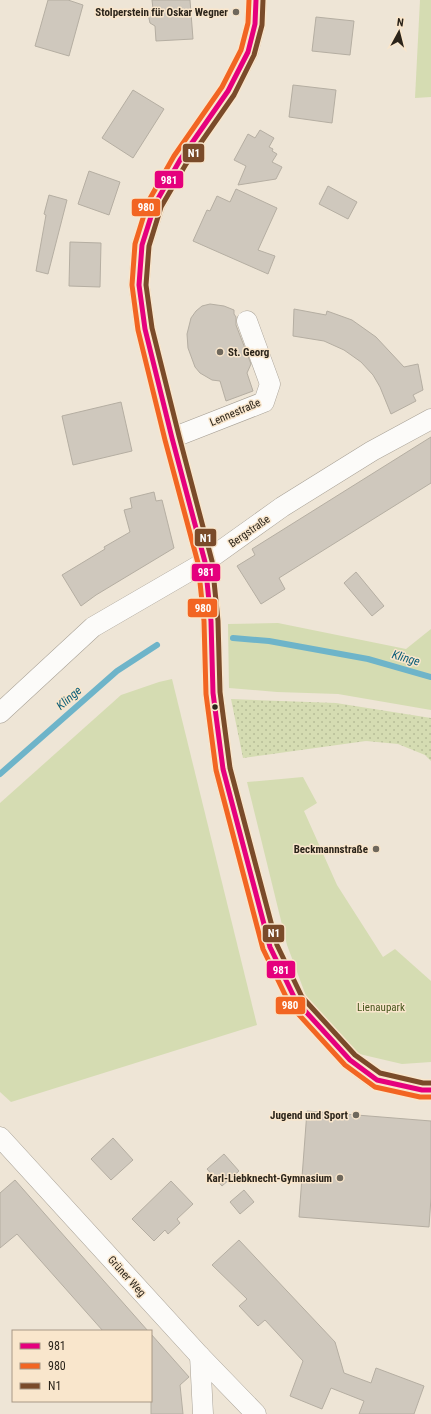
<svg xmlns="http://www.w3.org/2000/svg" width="431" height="1414" font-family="'Roboto Condensed',sans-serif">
<defs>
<pattern id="grass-dots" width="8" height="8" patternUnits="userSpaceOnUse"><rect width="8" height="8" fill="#d5dcb2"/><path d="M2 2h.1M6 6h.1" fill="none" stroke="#b7bd98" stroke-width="1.8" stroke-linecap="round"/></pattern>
</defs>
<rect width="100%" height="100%" fill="#eee5d6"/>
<polygon fill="url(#grass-dots)" points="231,699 336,703 431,718 431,761 425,755 398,744 366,741 243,758"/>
<g fill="#d5dcb2">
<polygon points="420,0 431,0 431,97 415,98"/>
<polygon points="278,623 406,649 431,629 431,710 338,694 277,692 229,688 228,624"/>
<polygon points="172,679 257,1025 11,1102 0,1092 0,803 121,695 159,682"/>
<polygon points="303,777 317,803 304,811 337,885 383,957 395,949 431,981 431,1062 402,1064 355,1053 306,996 287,945 247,782"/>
</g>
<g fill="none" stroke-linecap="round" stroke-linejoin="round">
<g stroke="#6eb4c9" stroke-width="6">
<polyline points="233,638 269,641 368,659 431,677"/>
<polyline points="0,774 117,671 157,645"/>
</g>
</g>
<g fill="#cfc8bd" stroke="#b5aea2">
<polygon points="48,0 68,0 83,5 69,56 35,46"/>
<polygon points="152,0 190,0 193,39 156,41 155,26 150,23 148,14 153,9"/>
<polygon points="316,17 354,21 350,55 312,51"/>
<polygon points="293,85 336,90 332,123 289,117"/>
<polygon points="133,90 164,109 133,158 102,138"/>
<polygon points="260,130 274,138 269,147 273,149 272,151 277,154 272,162 282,167 276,179 238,185 246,166 234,160 248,134 255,138"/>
<polygon points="89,171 120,182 109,215 78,204"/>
<polygon points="328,186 357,202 348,219 319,204"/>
<polygon points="236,189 277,208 258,250 275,256 268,274 193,241 207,210 210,211 217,196 230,202"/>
<polygon points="49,195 67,200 48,274 36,271 46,215 44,214"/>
<polygon points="70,242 101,243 100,287 69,286"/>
<polygon points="210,304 224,306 234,310 234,314 236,317 236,325 251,364 247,373 253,391 226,401 220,381 212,380 200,373 195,367 188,348 187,334 191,318 196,311 202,306"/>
<polygon points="294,309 326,315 327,311 352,320 376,337 404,367 418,364 423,390 413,395 416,401 391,414 380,387 373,375 361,362 344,350 324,341 293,336"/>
<polygon points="121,402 132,451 73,465 62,416"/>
<polygon points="431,437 431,483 279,578 285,589 261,604 237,566 255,555 252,549"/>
<polygon points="154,492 156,501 162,500 174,548 96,595 81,606 62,575 105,549 104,547 130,532 124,510 132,508 130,498"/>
<polygon points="356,572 384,606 372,616 344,583"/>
<polygon points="307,1111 431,1121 431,1198 429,1227 299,1217"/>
<polygon points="113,1138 133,1160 111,1180 91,1159"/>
<polygon points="224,1154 239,1171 222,1186 207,1169"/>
<polygon points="15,1180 51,1221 148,1331 103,1331 17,1234 0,1248 0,1193"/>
<polygon points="171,1181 193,1204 177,1219 180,1223 168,1234 165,1230 154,1241 132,1219"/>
<polygon points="244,1190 254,1202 240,1214 230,1202"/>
<polygon points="239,1240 335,1342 344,1373 371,1383 376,1368 424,1386 414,1414 359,1414 364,1401 331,1388 322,1409 290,1396 303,1361 265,1320 258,1326 239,1306 247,1299 212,1265"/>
<polygon points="151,1334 189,1377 180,1385 183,1414 151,1414"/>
</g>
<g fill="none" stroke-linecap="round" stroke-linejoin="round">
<defs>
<g id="minor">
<polyline points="256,0 255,24 248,52 228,91 180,160 155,204 142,245 139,285 145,329 172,438 205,562 211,621 213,693 223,769 270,947 296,1001 350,1060 377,1080 422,1090 431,1090"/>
<polyline points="172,438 264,402 270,384 247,321"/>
<polyline points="0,713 93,627 205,562 282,507 372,451 431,419"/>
<polyline points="0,1137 200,1356 256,1414"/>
<polyline points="200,1356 203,1414"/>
</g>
</defs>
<use href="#minor" stroke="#a8a196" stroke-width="21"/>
<use href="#minor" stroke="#fcfbf9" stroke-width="20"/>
<defs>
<polyline id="bus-1" points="256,0 255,24 248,52 228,91 180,160 155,204 142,245 139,285 145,329 172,438 205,562 211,621 213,693 223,769 270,947 296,1001 350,1060 377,1080 422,1090 431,1090"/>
<polyline id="bus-2" points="249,0 248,23 241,50 222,87 174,156 148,202 135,244 132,285 138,330 165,440 198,563 204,621 206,694 216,770 263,949 290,1005 345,1065 375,1087 420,1097 431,1097"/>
<polyline id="bus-3" points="263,0 262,25 254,55 234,95 186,164 161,207 149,246 146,285 152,328 179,436 212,561 218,621 220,692 230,768 277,945 302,997 355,1055 380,1073 423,1083 431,1083"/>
</defs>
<use href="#bus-1" stroke="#f9e6cc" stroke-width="8"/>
<use href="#bus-2" stroke="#f9e6cc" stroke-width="8"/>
<use href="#bus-3" stroke="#f9e6cc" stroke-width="8"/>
<use href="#bus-1" stroke="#e5007d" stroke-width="5"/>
<use href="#bus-2" stroke="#f26522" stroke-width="5"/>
<use href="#bus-3" stroke="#7a4b2a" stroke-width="5"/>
</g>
<g fill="#6f685c" stroke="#f9e6cc" stroke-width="1.5">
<circle cx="236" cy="12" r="4"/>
<circle cx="220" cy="352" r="4"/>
<circle cx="376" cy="849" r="4"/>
<circle cx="356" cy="1115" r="4"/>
<circle cx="340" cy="1178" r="4"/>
</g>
<circle fill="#2b241a" stroke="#f9e6cc" stroke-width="1.5" cx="215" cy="707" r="3.5"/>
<g text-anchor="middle" stroke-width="3" stroke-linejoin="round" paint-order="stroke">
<g font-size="11" font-weight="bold" fill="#2b241a" stroke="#f9e6cc" text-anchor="end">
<text x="228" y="16">Stolperstein für Oskar Wegner</text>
<text x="228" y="356" text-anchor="start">St. Georg</text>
<text x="368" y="853">Beckmannstraße</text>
<text x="348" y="1119">Jugend und Sport</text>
<text x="332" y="1182">Karl-Liebknecht-Gymnasium</text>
</g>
<g font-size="11" fill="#2b241a" stroke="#f9e6cc">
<text transform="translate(235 412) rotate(-23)" y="4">Lennestraße</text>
<text transform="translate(249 531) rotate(-35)" y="4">Bergstraße</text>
<text transform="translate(127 1276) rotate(48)" y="4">Grüner Weg</text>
</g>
<g font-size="11" fill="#46551c" stroke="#f9e6cc">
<text x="381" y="1011">Lienaupark</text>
</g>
<g font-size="12" font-style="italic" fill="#095d77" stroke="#f9e6cc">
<text transform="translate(406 658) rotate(16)" y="4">Klinge</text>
<text transform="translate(69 698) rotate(-41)" y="4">Klinge</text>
</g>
</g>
<g stroke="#f9e6cc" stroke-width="1.5">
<rect x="182" y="143" width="23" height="20" rx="4" fill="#7a4b2a"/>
<rect x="154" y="170" width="30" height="19" rx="4" fill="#e5007d"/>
<rect x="131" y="198" width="30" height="19" rx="4" fill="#f26522"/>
<rect x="194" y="528" width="23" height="19" rx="4" fill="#7a4b2a"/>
<rect x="191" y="563" width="30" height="19" rx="4" fill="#e5007d"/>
<rect x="187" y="598" width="31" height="20" rx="4" fill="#f26522"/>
<rect x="262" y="924" width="23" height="19" rx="4" fill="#7a4b2a"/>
<rect x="266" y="960" width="30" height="19" rx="4" fill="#e5007d"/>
<rect x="275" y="996" width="31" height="19" rx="4" fill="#f26522"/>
</g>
<g font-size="11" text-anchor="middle" font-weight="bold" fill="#fff">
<text x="194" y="157">N1</text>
<text x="169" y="184">981</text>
<text x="146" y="211">980</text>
<text x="206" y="542">N1</text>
<text x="206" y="576">981</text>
<text x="203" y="612">980</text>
<text x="274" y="937">N1</text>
<text x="281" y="974">981</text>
<text x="290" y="1009">980</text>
</g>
<rect x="12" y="1330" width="140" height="72" fill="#f9e6cc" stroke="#a79885"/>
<rect x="20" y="1343" width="20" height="6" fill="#e5007d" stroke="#a79885"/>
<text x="48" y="1350" font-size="12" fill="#2b241a">981</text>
<rect x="20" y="1363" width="20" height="6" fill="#f26522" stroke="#a79885"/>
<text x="48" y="1370" font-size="12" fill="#2b241a">980</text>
<rect x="20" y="1383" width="20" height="6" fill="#7a4b2a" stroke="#a79885"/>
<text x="48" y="1390" font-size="12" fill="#2b241a">N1</text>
<g transform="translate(399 32) rotate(7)" stroke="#f9e6cc" stroke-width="3" paint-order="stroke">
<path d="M0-3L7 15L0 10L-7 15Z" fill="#2b241a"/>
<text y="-6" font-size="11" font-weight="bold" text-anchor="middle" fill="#2b241a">N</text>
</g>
</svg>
